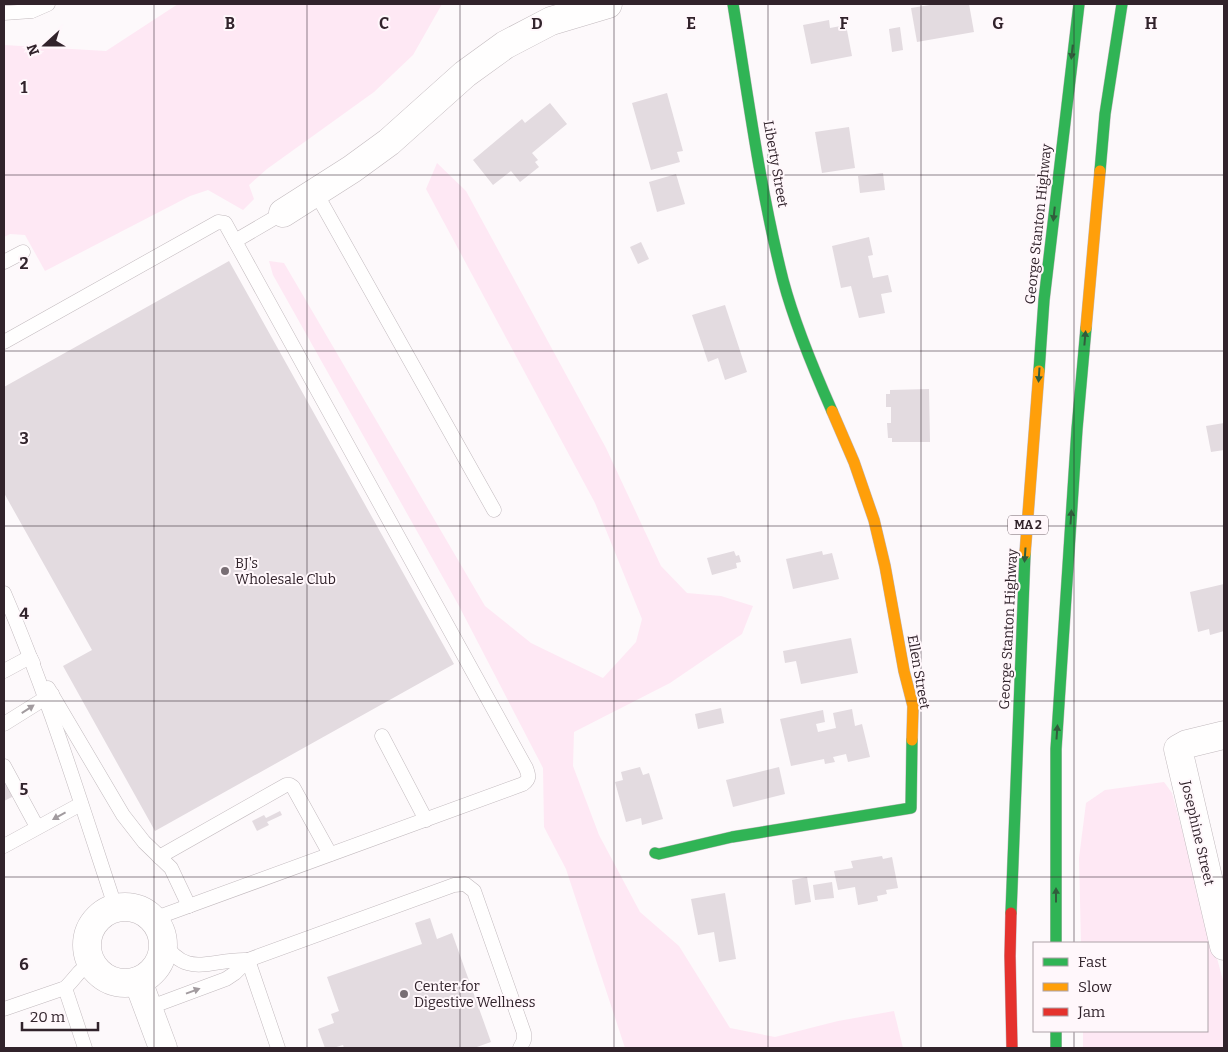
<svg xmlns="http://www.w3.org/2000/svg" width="1228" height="1052" font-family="Bitter,serif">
<rect width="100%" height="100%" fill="#fdf9fb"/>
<g fill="#fee8f4">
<polygon points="178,4 442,4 413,55 374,92 267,169 249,185 254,199 243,210 208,190 190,196 45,271 25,235 10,234 4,237 4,45 106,51"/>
<polygon points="437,163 466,191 606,448 661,566 687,593 721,596 753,606 742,634 670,683 574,732 573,766 599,835 640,912 679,946 730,1028 775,1037 838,1021 894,1011 903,1048 625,1048 566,869 544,827 543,768 459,606 273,275 269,261 284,263 485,606 531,643 603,678 636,642 642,619 595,503 426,189"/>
<polygon points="1164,782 1172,793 1224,984 1224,1048 1083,1048 1083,1031 1207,1031 1207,943 1081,943 1079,858 1086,803 1105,790"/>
</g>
<g fill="#e3dbe0">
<polygon points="936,4 969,4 974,32 917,42 911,8"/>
<polygon points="829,20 830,28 846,25 852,56 811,64 803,25"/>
<polygon points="900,27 903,50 892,52 889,29"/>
<polygon points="667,93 683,151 677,152 680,162 651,170 632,103"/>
<polygon points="550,103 567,124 532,153 538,160 535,162 539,167 520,182 511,171 493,185 473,160 522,119 525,123"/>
<polygon points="849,127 855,168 822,173 815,132"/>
<polygon points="883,173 885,190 860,193 858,176"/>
<polygon points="676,174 685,204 657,212 649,182"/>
<polygon points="869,237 873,255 868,256 873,278 888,275 892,292 881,294 885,313 859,318 851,286 841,288 832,246"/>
<polygon points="641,242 649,259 638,264 630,247"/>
<polygon points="229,261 454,664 155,831 63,666 92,650 4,493 4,387"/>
<polygon points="725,305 747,372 725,380 718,358 708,362 692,315"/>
<polygon points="929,389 930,442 892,442 892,438 888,438 887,423 891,423 891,407 886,407 886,394 890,394 890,390"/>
<polygon points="1224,423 1224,450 1211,452 1206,426"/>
<polygon points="734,551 736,556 739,555 741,562 736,563 737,568 712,575 707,558"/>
<polygon points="822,551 823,555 832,553 839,579 793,589 786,559"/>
<polygon points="1224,584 1224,631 1210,635 1209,629 1198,632 1190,592"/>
<polygon points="851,638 858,673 801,684 796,661 785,663 783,651"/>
<polygon points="721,708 724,723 698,729 695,714"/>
<polygon points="852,709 855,726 862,724 870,757 848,762 846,754 833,757 835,762 825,764 824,759 791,766 780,719 823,710 825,722 816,724 818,732 836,728 833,713"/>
<polygon points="640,767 643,775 649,773 663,819 642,825 641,818 626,822 615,782 623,780 621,772"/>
<polygon points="779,767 785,794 733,807 726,780"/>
<polygon points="4,778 14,796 4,801"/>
<polygon points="280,811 282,815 267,822 269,825 257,831 252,821 264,815 266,818"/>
<polygon points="882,856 883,859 892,857 898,888 886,890 887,894 877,896 878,901 858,905 855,887 838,890 834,871 853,868 851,861"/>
<polygon points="807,877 811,902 795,905 792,880"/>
<polygon points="832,882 834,898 815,900 813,885"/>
<polygon points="725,893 736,959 719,962 714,932 698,935 691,899"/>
<polygon points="430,918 437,939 452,933 491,1042 474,1048 344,1048 343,1045 333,1048 325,1048 318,1029 334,1023 331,1014 339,1011 327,977 422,944 415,923"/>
</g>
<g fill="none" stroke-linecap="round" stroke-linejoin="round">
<defs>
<g id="lane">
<polyline points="4,13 32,11 48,4"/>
<polyline points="316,193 494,510"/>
<polyline points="235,241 283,213"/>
<polyline points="4,262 23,252"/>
<path d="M4 342 218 222 225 223 526 768C529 776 530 779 523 784L153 919"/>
<path d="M4 593C48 695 80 801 115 906"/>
<polyline points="4,671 30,657 33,663"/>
<polyline points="48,688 123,815 144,842 171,868 189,906"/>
<polyline points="4,724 52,694"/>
<polyline points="382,736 426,820"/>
<polyline points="4,766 37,827"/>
<polyline points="4,846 81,804"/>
<polyline points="159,857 286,785 290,785 293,787 330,854"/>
<path d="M162 940C187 981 210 958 248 960L454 885 465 884 474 891 524 1033V1040L520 1048"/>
<polyline points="248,960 278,1048"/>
<polyline points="65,988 85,1048"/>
<polyline points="148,1008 226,979 235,973 248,960"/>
<path d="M4 1009 65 988C75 979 79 969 91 963"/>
</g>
<g id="street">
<polyline points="283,213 352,169 389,142 465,74 505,45 551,21 608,4"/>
<polyline points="1224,735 1187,744 1178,749 1224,946"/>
<circle cx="125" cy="945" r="38"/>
<polyline points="138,981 163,1048"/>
</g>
<g id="fast">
<path d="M733 4C748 96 760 189 783 280 795 325 813 368 832 411"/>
<polyline points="1100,171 1105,114 1122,4"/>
<polyline points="1039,371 1044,300 1079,4"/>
<polyline points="655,853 659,854 732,837 911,808 912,740"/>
<polyline points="1011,913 1025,554"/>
<polyline points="1056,943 1056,749 1077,429 1086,328"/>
<polyline points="1056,1031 1056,1048"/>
</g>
<g id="slow">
<polyline points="1086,328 1100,171"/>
<polyline points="832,411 854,462 874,520 885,566 904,671 913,706 912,740"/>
<polyline points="1025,554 1039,371"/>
</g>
<polyline id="jam" points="1011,913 1010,956 1012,1048"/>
</defs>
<use href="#lane" stroke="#c2babe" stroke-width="15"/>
<use href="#street" stroke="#c2babe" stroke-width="29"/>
<use href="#fast" stroke="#c2babe" stroke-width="12"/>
<use href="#slow" stroke="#c2babe" stroke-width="12"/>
<use href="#jam" stroke="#c2babe" stroke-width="12"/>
<use href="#lane" stroke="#fffefe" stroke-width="14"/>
<use href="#street" stroke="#fffefe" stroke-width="28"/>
<use href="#fast" stroke="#30b455" stroke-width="11"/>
<use href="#slow" stroke="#ff9f0a" stroke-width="11"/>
<use href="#jam" stroke="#e5322d" stroke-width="11"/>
</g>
<defs><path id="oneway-solid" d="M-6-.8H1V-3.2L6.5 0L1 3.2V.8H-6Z" transform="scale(1.25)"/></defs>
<g fill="#315d3c">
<use href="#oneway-solid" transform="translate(1072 52) rotate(96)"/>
<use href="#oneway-solid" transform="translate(1054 214) rotate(96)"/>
<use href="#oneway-solid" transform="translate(1085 338) rotate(-85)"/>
<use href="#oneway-solid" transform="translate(1039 375) rotate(94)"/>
<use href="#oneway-solid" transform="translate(1071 517) rotate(-86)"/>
<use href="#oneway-solid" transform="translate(1025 555) rotate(94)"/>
<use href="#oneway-solid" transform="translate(1057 732) rotate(-86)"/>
<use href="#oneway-solid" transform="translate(1056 895) rotate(-90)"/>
</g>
<g fill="#a29b9f">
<use href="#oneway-solid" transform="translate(28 709) rotate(-33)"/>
<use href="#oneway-solid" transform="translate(59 816) rotate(151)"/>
<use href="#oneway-solid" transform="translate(193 991) rotate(-20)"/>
</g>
<path fill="none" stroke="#31232b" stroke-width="1" stroke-opacity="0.55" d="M154 4V1048M307 4V1048M460 4V1048M614 4V1048M768 4V1048M921 4V1048M1074 4V943M4 175H1224M4 351H1224M4 526H1224M4 701H1224M4 877H1224M1074 1031V1048"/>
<g fill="#786e74" stroke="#fff7fb" stroke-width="2">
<circle cx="225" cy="571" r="5"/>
<circle cx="404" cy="994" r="5"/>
</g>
<g text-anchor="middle" stroke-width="4" stroke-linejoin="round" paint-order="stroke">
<rect fill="#fff7fb" stroke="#6f6369" stroke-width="1" x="1008" y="515.5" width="40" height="19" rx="4"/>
<g font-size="12" font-weight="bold" fill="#31232b">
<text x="1028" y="529">MA 2</text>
</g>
<g font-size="14" fill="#31232b" stroke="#fff7fb">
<text transform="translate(776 164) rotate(80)" y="5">Liberty Street</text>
<text transform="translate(1038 224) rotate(-84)" y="5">George Stanton Highway</text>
<text transform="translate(1008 629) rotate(-87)" y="5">George Stanton Highway</text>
<text transform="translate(919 672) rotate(80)" y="5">Ellen Street</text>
<text transform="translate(1198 833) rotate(77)" y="5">Josephine Street</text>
</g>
<g font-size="14" fill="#31232b" stroke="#fff7fb" text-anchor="start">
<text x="235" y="568">BJ's<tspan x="235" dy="16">Wholesale Club</tspan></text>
<text x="414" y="991">Center for<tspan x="414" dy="16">Digestive Wellness</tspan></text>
</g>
</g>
<g font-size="16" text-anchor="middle" font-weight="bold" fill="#31232b" stroke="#fff7fb" stroke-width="4" stroke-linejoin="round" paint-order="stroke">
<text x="230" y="29">B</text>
<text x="384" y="29">C</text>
<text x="537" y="29">D</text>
<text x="691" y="29">E</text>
<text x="844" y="29">F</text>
<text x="998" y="29">G</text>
<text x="1151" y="29">H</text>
<text x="24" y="93">1</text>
<text x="24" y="269">2</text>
<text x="24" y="444">3</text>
<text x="24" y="619">4</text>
<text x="24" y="795">5</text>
<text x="24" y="970">6</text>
</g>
<rect width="1228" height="1052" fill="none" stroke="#31232b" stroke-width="10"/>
<rect x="1033" y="942" width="175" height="90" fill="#fff7fb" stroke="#ada2a8"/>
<rect x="1043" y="958" width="25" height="8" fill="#30b455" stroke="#ada2a8"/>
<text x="1078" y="967" font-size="15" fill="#31232b">Fast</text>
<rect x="1043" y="983" width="25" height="8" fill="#ff9f0a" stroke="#ada2a8"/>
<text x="1078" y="992" font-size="15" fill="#31232b">Slow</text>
<rect x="1043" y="1008" width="25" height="8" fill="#e5322d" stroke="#ada2a8"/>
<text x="1078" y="1017" font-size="15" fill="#31232b">Jam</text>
<g transform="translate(45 45) rotate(249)" stroke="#fff7fb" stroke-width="4" paint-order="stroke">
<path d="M0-4L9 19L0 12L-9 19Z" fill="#31232b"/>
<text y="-8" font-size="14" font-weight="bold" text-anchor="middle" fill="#31232b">N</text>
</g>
<path d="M22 1022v8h76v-8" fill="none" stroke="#31232b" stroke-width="2.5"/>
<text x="30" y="1022" font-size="15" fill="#31232b" stroke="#fff7fb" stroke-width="4" paint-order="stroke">20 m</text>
</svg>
